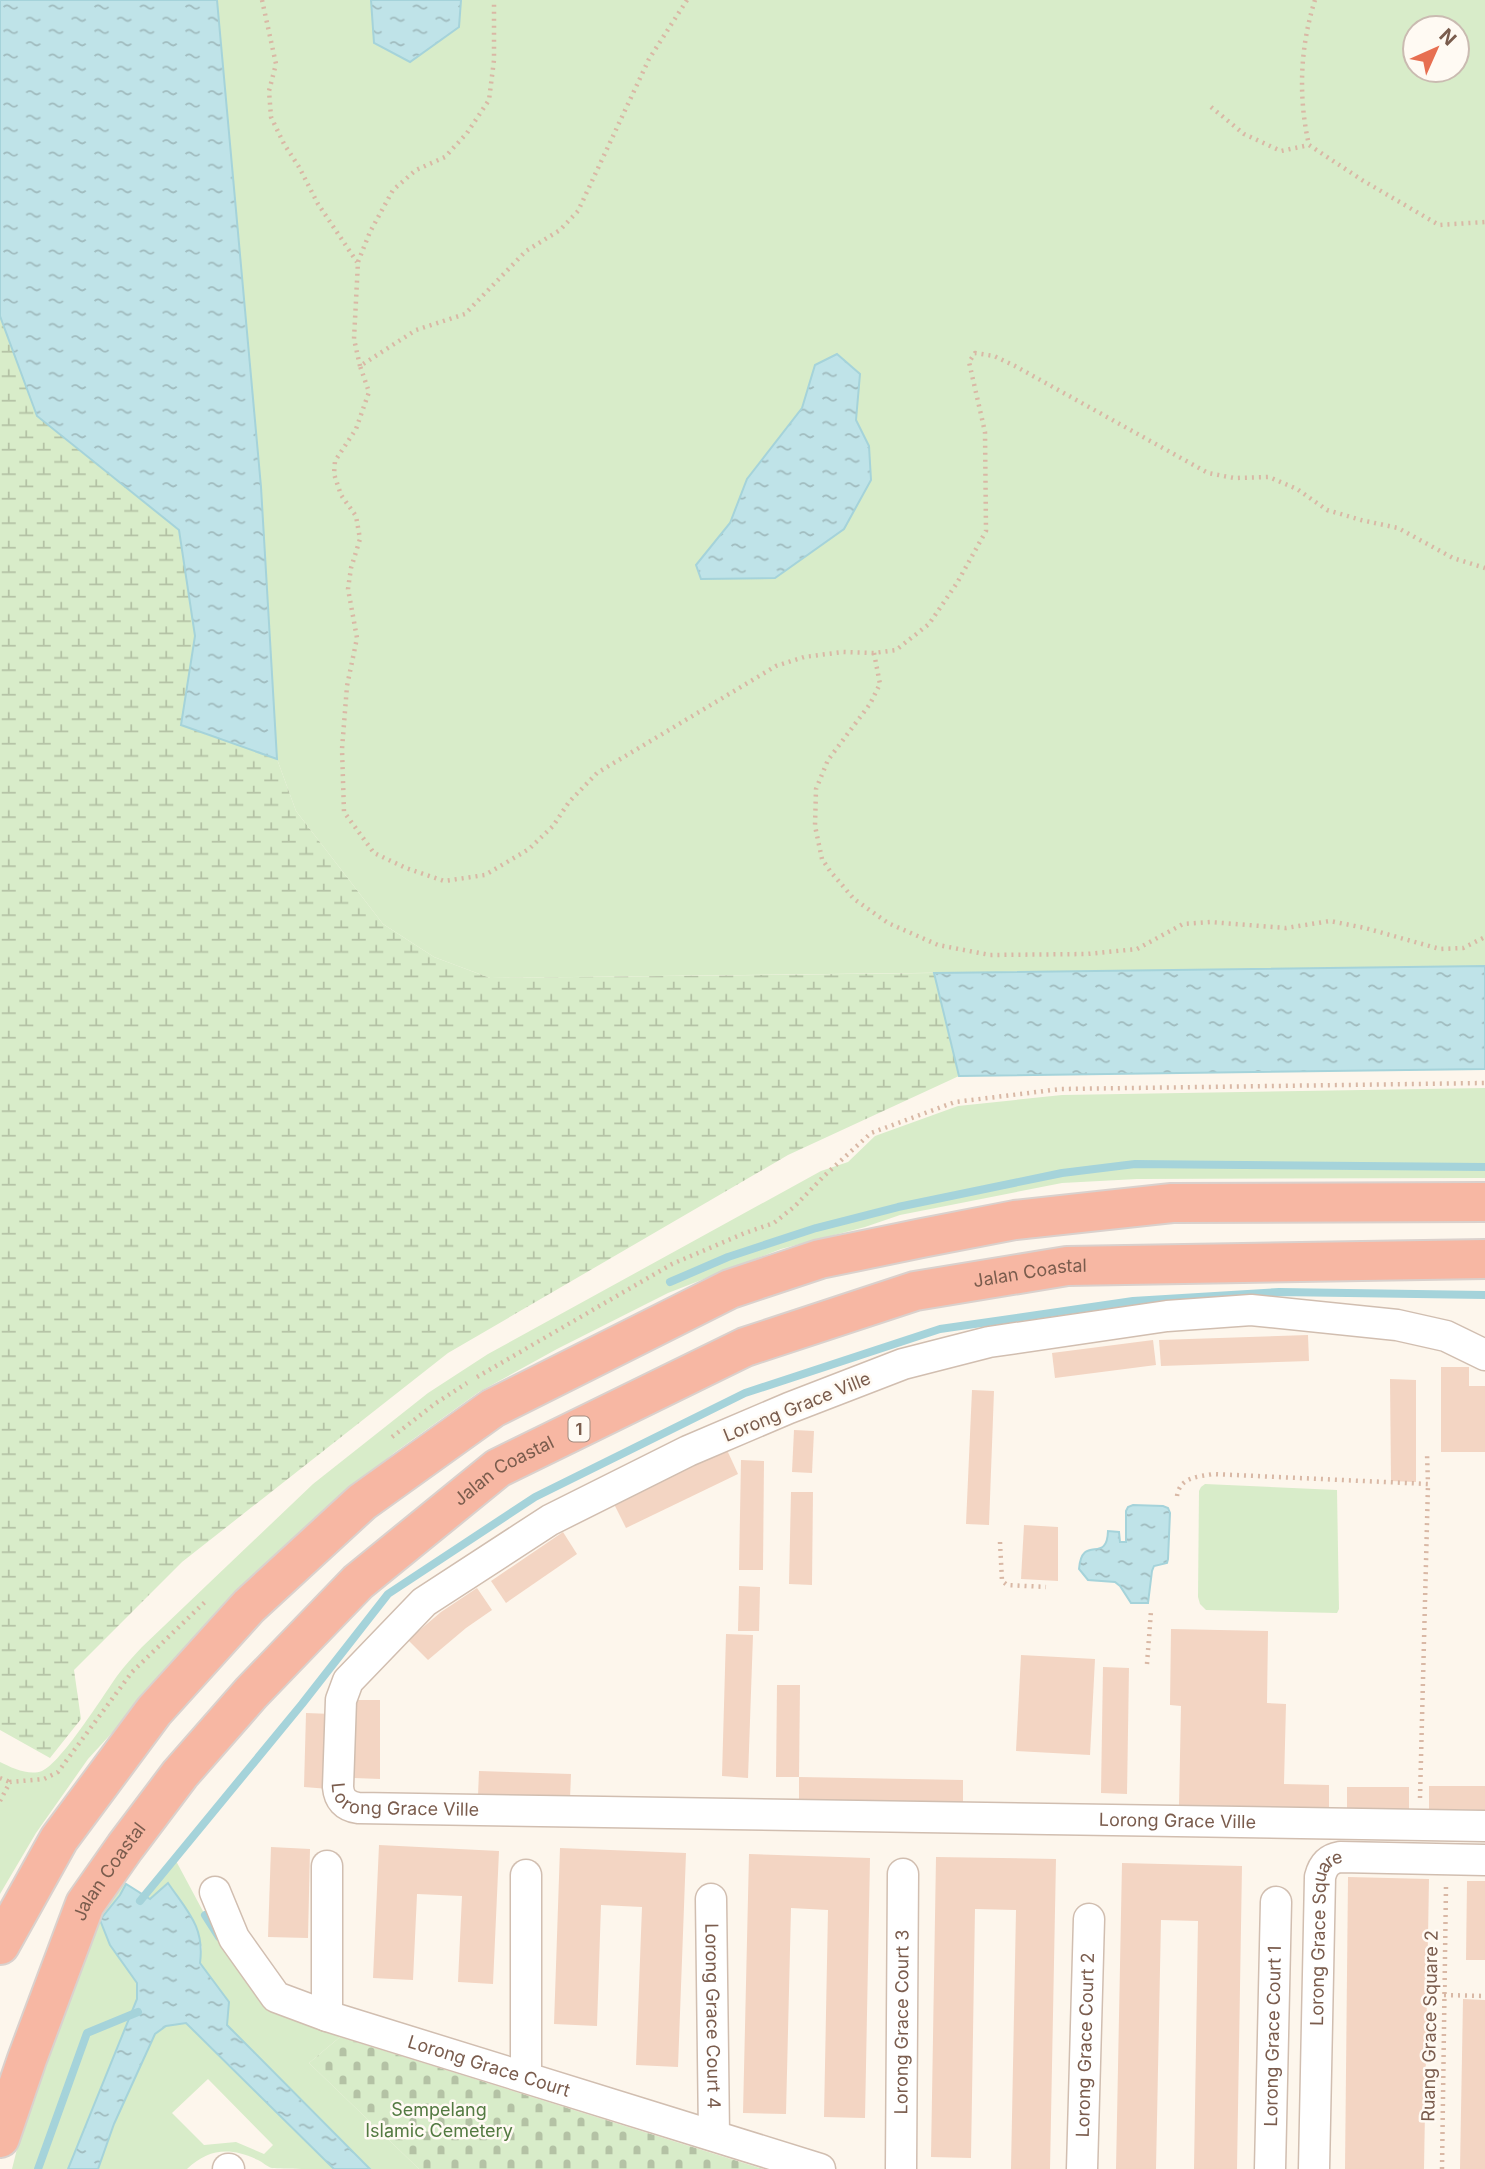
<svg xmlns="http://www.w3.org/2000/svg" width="1485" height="2169" font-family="Inter,sans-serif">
<defs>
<pattern id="wetland-marsh" width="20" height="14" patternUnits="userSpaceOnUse" patternTransform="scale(1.75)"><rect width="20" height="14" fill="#d8ecc9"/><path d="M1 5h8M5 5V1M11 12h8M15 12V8" fill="none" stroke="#b4c2a5"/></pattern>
<pattern id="cemetery-stones" width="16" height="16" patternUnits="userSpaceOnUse" patternTransform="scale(1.75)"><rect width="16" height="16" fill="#d8ecc9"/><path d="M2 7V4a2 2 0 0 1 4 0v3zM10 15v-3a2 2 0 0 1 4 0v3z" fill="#b4c2a5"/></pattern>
<pattern id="water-ripples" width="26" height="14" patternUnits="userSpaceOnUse" patternTransform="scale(1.75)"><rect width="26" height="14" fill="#bfe3e8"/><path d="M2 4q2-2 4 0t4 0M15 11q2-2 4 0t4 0" fill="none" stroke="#a0bbbe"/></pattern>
</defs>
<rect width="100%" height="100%" fill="#fdf6ec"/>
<g fill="#d8ecc9" fill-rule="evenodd">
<path d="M217 0H1485V966L490 978 434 957 383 924 296 811 277 759 261 487ZM1415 28H1457V70H1415Z"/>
<path d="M1485 1088V1178L1137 1179 1062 1183 900 1215 865 1227 781 1249 668 1293 557 1349 479 1392 394 1453 327 1508 155 1686 88 1759 36 1833 0 1894V1762C12 1768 29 1776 42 1771 61 1763 103 1696 117 1676 124 1666 133 1657 142 1647L313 1484 428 1393 488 1354 821 1171 848 1162 875 1136 958 1106 1062 1095Z"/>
<polygon points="1205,1484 1337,1490 1339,1609 1337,1613 1206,1610 1200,1604 1198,1597 1199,1491 1201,1487"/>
<polygon points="175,1859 205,1915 235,1963 343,2033 340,2037 309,2063 419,2169 370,2169 226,2025 200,1963 202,1947 169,1884 150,1900 144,1895"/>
<polygon points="120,1880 126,1884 120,1895 100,1920 137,1983 137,1999 68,2169 12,2169 25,2117 59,2021 90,1945 92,1931"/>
<path d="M186 2023 334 2169C322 2169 281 2169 272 2168 267 2167 263 2162 258 2160 231 2147 209 2148 187 2169H98L114 2124 155 2034 165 2026ZM208 2079 273 2145 264 2154 236 2142 204 2145 172 2113Z"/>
</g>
<polygon fill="url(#wetland-marsh)" points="0,316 37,416 179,530 195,636 181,725 277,759 296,811 383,924 434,957 490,978 934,973 959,1076 788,1155 448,1353 182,1562 74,1670 81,1719 50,1758 0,1730"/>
<polygon fill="url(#cemetery-stones)" points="340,2037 763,2169 419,2169 309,2063"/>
<g fill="url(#water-ripples)" stroke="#a5d3da" stroke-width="2">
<polygon points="0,0 217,0 261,487 277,759 181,725 195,636 179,530 37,416 0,316"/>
<polygon points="371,0 461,0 459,27 410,62 374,43"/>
<polygon points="837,354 860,374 856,420 869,446 871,480 844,529 775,578 701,579 696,565 730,523 747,479 802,408 815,365"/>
<polygon points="1485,966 1485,1069 959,1076 934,973"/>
<path d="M1133 1505 1163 1506 1168 1508 1170 1513 1168 1559 1167 1563 1154 1566 1152 1571 1148 1603H1131L1120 1586 1115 1582 1088 1580 1079 1569C1082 1533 1107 1565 1108 1531L1119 1532 1120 1542H1126V1511L1128 1507Z"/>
<path d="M168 1883C187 1911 205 1927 200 1963L229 2002 227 2025 370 2169H334L186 2023 166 2026 155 2034 114 2124 98 2169H68L137 1999V1983L110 1945 100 1920 120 1895 126 1884 150 1899Z"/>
</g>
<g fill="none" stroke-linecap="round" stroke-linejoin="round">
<g stroke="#a5d3da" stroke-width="8">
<polyline points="670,1282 728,1257 816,1228 898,1207 1062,1173 1135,1164 1485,1167"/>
<polyline points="140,1901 302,1704 388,1594 535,1497 745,1393 940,1329 1133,1301 1279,1292 1485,1295"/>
<polyline points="205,1915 219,1937"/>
<polyline points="38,2169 87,2033 138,2012"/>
</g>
</g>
<g fill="#f3d5c3">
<polygon points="1308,1335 1309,1361 1161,1366 1159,1340"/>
<polygon points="1153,1340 1156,1365 1055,1378 1052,1353"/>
<polygon points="1441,1367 1469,1367 1469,1386 1485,1386 1485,1452 1441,1452"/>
<polygon points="1390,1379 1416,1380 1416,1482 1391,1481"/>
<polygon points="972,1390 994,1391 989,1525 966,1524"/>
<polygon points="794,1430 814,1431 812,1473 792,1472"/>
<polygon points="727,1450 738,1474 626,1528 614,1504"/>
<polygon points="741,1460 764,1461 763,1570 739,1570"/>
<polygon points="791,1492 813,1492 812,1585 789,1584"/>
<polygon points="1024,1525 1058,1527 1058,1581 1021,1579"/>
<polygon points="563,1532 577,1554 506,1603 491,1581"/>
<polygon points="739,1586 760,1587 759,1631 738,1631"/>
<polygon points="477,1588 492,1610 466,1628 428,1660 408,1640 441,1612"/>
<polygon points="1171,1629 1268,1631 1267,1703 1286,1704 1284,1784 1329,1785 1329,1810 1179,1806 1181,1706 1170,1705"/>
<polygon points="726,1634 753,1635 748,1778 722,1776"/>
<polygon points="1021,1655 1095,1659 1090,1755 1016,1751"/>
<polygon points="1103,1667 1129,1668 1127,1794 1101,1793"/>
<polygon points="777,1685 800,1685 799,1777 776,1777"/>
<polygon points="355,1700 380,1700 380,1779 354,1778"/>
<polygon points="306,1713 332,1714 329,1789 304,1787"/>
<polygon points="479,1771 571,1774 570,1799 478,1796"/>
<polygon points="799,1777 963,1780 963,1804 799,1801"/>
<polygon points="1429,1786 1485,1786 1485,1810 1429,1809"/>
<polygon points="1347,1787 1409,1787 1409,1810 1347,1809"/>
<polygon points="379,1845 499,1851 493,1984 458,1982 462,1896 417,1894 413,1980 373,1978"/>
<polygon points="271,1847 310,1849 308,1938 268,1937"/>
<polygon points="560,1848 686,1853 678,2067 636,2065 642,1907 601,1905 597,2026 554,2024"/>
<polygon points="749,1854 870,1858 865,2118 824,2117 828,1910 791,1908 786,2114 743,2113"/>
<polygon points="936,1857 1056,1859 1050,2169 1011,2169 1016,1910 975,1909 971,2158 931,2157"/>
<polygon points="1122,1863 1242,1866 1237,2169 1194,2169 1198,1921 1161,1920 1156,2169 1116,2169"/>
<polygon points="1348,1877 1429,1879 1424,2169 1345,2169"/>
<polygon points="1467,1881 1485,1881 1485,1960 1466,1960"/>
<polygon points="1463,1999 1485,2000 1485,2169 1460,2169"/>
</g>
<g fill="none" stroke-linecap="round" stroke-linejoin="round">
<defs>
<g id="minor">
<path id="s1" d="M1485 1355 1446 1336 1397 1325 1251 1310 1167 1316 989 1342 903 1364 789 1408 688 1451 550 1520 424 1602 348 1681 341 1700 338 1787C339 1799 345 1806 358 1808L1485 1826"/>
<polyline points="327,1866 327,2016"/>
<polyline points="526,1875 526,2077"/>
<path id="s2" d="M215 1892 234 1938 276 1997 327 2016 820 2169"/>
<path id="s3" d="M711 1899 714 2135"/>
<polyline points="228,2169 229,2169"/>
<path id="s4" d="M901 2169 903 1874"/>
<path id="s5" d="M1082 2169 1089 1919"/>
<path id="s6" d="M1270 2169 1276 1902"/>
<path id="s7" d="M1314 2169 1320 1877C1323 1865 1328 1859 1340 1857L1485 1860"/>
</g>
<g id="highway">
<polyline points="0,1945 59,1839 154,1711 249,1606 362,1502 493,1408 730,1289 820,1259 922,1238 1015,1220 1172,1203 1485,1202"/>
<path id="s8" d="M0 2138 27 2059 85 1904 125 1847 180 1774 251 1693 358 1582 498 1468 745 1347 915 1291 1067 1266 1485 1259"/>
</g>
</defs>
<use href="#minor" stroke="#d1beb0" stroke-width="33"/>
<use href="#highway" stroke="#dad1cd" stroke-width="42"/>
<g stroke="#d9b8a5" stroke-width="4.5" stroke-dasharray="2 5" stroke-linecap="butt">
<polyline points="262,0 276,64 269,91 271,117 284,144 299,167 318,204 357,262"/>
<polyline points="687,0 649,59 578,211 560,230 526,251 465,314 416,330 360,366 369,392 356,429 335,461 334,474 341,495 356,516 360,539 351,568 348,589 357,638 347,686 342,749 344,812 374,853 406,868 444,881 485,875 529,849 553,826 569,802 597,773 776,666 804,657 843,652 874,653 896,650 929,624 957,583 986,531 985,432 969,362 975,353 994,356 1015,366 1208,473 1234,478 1269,477 1297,489 1327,510 1361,520 1398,528 1453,558 1485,568"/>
<path d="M1315 0C1300 47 1298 97 1309 145L1362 180 1439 225 1485 222"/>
<polyline points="1211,107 1244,134 1281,151 1309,145"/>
<polyline points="360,366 354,339 358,262 370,232 393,190 416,170 445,157 467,133 489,100 494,60 494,0"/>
<polyline points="874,653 880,684 870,704 828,760 816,789 815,826 822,859 830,871 854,899 888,923 938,945 990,955 1087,954 1137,949 1183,924 1210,922 1286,928 1330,921 1365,928 1440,949 1463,948 1485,937"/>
<polyline points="477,1377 672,1264 745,1233 774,1223 795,1206 824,1176 871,1133 955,1102 1061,1089 1485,1083"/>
<polyline points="392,1437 436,1403 467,1383"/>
<path d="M1177 1496C1180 1477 1197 1477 1213 1474L1428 1484 1427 1453"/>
<polyline points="1000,1542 1002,1581 1007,1585 1046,1587"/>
<polyline points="1147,1664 1151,1611"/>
<polyline points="0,1778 10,1782"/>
<polyline points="1420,1798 1428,1484"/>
<polyline points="0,1801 10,1782 44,1779 58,1772 132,1672 207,1600"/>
<polyline points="1444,1995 1485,1996"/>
<polyline points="1442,2169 1446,1886"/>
</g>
<use href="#minor" stroke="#fff" stroke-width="30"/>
<use href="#highway" stroke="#f7b7a3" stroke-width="38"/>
</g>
<g text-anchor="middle" stroke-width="5" stroke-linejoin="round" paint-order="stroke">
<rect fill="#fffaf3" stroke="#a28b7f" stroke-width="2" x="568.5" y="1416.5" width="21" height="25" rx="5"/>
<g font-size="16" font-weight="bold" fill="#7a5c4d">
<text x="579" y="1435">1</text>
</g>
<g font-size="18" fill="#7a5c4d" stroke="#fffaf3">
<text dy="6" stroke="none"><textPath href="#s8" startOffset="1423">Jalan Coastal</textPath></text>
<text transform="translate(797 1407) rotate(-22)" y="6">Lorong Grace Ville</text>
<text dy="6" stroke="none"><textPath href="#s8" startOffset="856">Jalan Coastal</textPath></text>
<text dy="6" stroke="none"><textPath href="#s1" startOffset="1421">Lorong Grace Ville</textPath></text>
<text dy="6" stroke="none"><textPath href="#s1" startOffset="2198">Lorong Grace Ville</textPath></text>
<text dy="6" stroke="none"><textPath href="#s8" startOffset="289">Jalan Coastal</textPath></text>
<text dy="6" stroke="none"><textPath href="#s7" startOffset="234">Lorong Grace Square</textPath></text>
<text dy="6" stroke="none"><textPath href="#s3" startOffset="117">Lorong Grace Court 4</textPath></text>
<text dy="6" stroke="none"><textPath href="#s4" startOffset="147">Lorong Grace Court 3</textPath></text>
<text transform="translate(1430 2026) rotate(-89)" y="6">Ruang Grace Square 2</text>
<text dy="6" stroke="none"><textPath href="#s6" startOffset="133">Lorong Grace Court 1</textPath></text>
<text dy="6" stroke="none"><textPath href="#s5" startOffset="124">Lorong Grace Court 2</textPath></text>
<text dy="6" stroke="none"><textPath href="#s2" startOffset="346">Lorong Grace Court</textPath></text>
</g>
<g font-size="18" fill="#537a41" stroke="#fffaf3">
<text x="439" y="2116">Sempelang<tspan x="439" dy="21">Islamic Cemetery</tspan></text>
</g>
</g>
<g transform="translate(1436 49) rotate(45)"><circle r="33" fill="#fffaf3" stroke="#cabbb1" stroke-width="2"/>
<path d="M0-5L12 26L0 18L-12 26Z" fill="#e76f51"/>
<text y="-10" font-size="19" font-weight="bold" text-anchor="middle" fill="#7a5c4d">N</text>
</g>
</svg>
